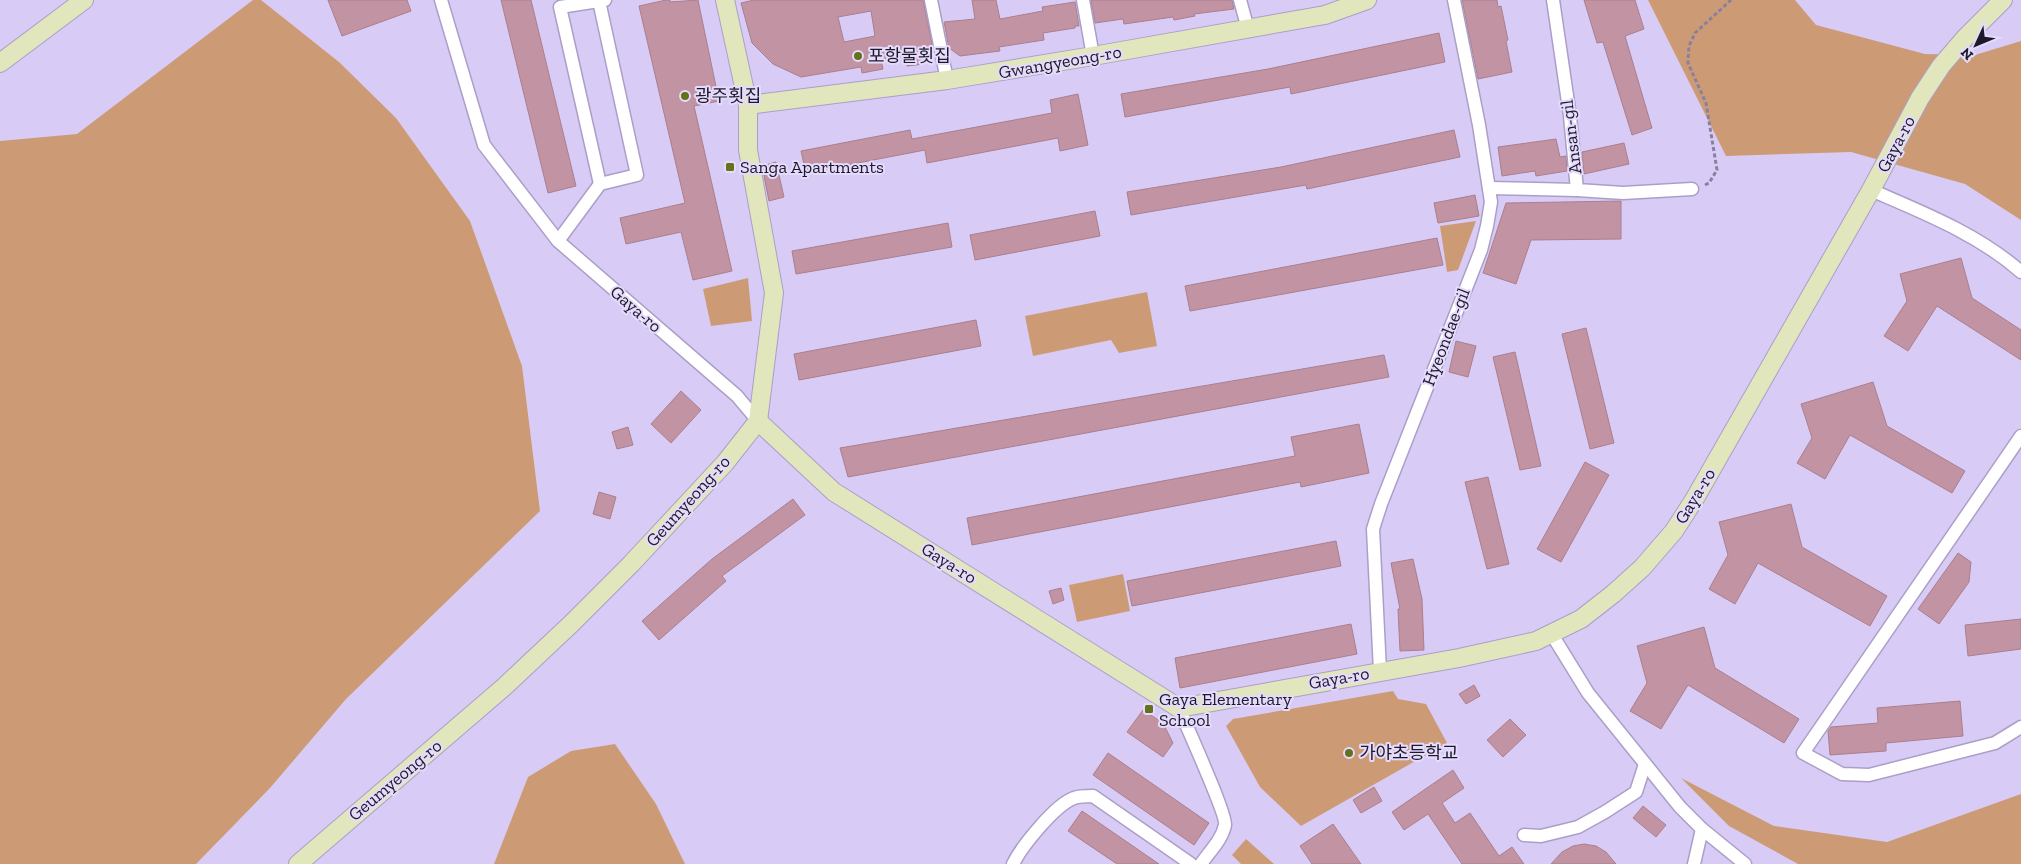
<svg xmlns="http://www.w3.org/2000/svg" width="2021" height="864" font-family="'Zilla Slab','Noto Sans KR',serif">
<rect width="100%" height="100%" fill="#d8ccf7"/>
<g fill="#cc9b76">
<polygon points="253,0 261,0 339,62 396,118 470,221 522,366 540,511 346,699 270,788 196,864 0,864 0,141 77,134"/>
<polygon points="1648,0 1795,0 1816,25 1925,54 1975,55 2021,41 2021,220 1965,184 1851,152 1726,156"/>
<polygon points="1476,221 1458,270 1447,272 1440,226"/>
<polygon points="748,278 752,321 711,326 703,289"/>
<polygon points="1147,292 1157,346 1119,353 1111,340 1033,356 1025,316"/>
<polygon points="1123,574 1130,611 1077,622 1069,585"/>
<polygon points="1393,691 1398,699 1426,704 1447,743 1301,826 1260,787 1226,726 1233,719"/>
<polygon points="615,744 656,804 685,864 494,864 528,777 571,751"/>
<polygon points="1681,778 1774,826 1887,842 2021,794 2021,864 1798,864 1729,826"/>
<polygon points="1246,839 1274,864 1241,864 1232,855"/>
</g>
<g fill="#c294a3" stroke="#ab7e8d" fill-rule="evenodd">
<polygon points="328,0 407,0 411,11 342,36"/>
<polygon points="501,0 531,0 576,186 548,193"/>
<polygon points="666,0 670,0 670,2 698,0 719,101 694,106 732,271 693,280 681,232 626,244 620,218 685,203 639,6"/>
<path d="M754 0H923L933 49 924 64 907 66 906 55 881 60 883 69 862 73 861 67 801 77 773 64 752 43 741 3ZM871 11 875 36 844 42 838 17Z"/>
<polygon points="972,0 996,0 1000,19 1043,11 1042,7 1075,2 1079,26 1075,26 1075,28 1043,33 1044,40 999,47 1000,51 960,56 949,48 944,22 975,19"/>
<polygon points="1091,0 1232,0 1234,9 1194,14 1195,16 1174,20 1173,17 1124,24 1123,19 1095,23"/>
<polygon points="1462,0 1497,0 1498,7 1501,6 1508,40 1506,41 1512,72 1478,79"/>
<polygon points="1584,0 1635,0 1644,29 1625,36 1652,128 1632,135 1603,42 1597,43"/>
<polygon points="1439,33 1445,62 1291,94 1290,87 1125,117 1121,94 1268,69"/>
<polygon points="1078,94 1088,145 1060,151 1058,138 927,163 925,150 806,173 801,151 910,130 912,139 1052,113 1050,100"/>
<polygon points="1454,130 1460,157 1307,189 1306,185 1131,215 1127,192 1281,167"/>
<polygon points="1556,139 1560,157 1566,156 1567,171 1536,176 1535,171 1502,176 1498,147"/>
<polygon points="1624,143 1629,164 1584,174 1582,152"/>
<polygon points="776,162 784,197 769,201 762,166"/>
<polygon points="1475,195 1479,216 1438,223 1434,203"/>
<polygon points="1621,201 1621,239 1531,240 1516,284 1483,273 1506,203"/>
<polygon points="1095,211 1100,236 975,260 970,235"/>
<polygon points="948,223 952,247 796,274 792,251"/>
<polygon points="1437,238 1443,265 1190,311 1185,286"/>
<polygon points="1961,258 1972,298 2021,330 2021,360 1937,306 1908,351 1884,336 1907,301 1900,274"/>
<polygon points="976,320 981,346 799,380 794,354"/>
<polygon points="1586,328 1614,443 1590,449 1562,334"/>
<polygon points="1456,341 1476,346 1468,377 1449,372"/>
<polygon points="1515,352 1541,466 1520,470 1493,357"/>
<polygon points="1384,355 1389,377 848,477 840,448"/>
<polygon points="1873,382 1887,426 1965,471 1952,493 1850,435 1825,479 1797,463 1812,438 1801,404"/>
<polygon points="681,391 701,410 671,443 651,424"/>
<polygon points="1359,424 1369,473 1301,487 1300,482 972,545 967,518 1295,456 1291,437"/>
<polygon points="628,427 633,445 617,449 612,432"/>
<polygon points="1585,462 1609,475 1561,562 1537,549"/>
<polygon points="1488,477 1509,564 1487,569 1465,482"/>
<polygon points="599,492 616,497 610,519 593,514"/>
<polygon points="793,499 805,515 722,576 726,581 659,640 642,621 712,559"/>
<polygon points="1791,504 1802,547 1887,596 1870,626 1758,563 1735,604 1709,589 1728,555 1719,522"/>
<polygon points="1336,541 1341,566 1132,606 1127,581"/>
<polygon points="1958,553 1971,562 1969,582 1939,624 1918,609"/>
<polygon points="1413,559 1422,599 1424,650 1400,651 1398,609 1400,609 1391,563"/>
<polygon points="1061,588 1064,600 1053,604 1049,591"/>
<polygon points="2021,619 2021,649 1968,656 1965,625"/>
<polygon points="1351,624 1357,654 1180,688 1175,658"/>
<polygon points="1704,627 1715,668 1799,719 1784,743 1688,685 1661,729 1630,711 1647,683 1637,646"/>
<polygon points="1474,685 1480,696 1466,704 1459,694"/>
<polygon points="1960,701 1963,736 1886,743 1886,751 1830,755 1828,731 1831,727 1878,723 1877,708"/>
<polygon points="1143,710 1163,723 1173,743 1163,757 1127,732"/>
<polygon points="1510,719 1526,735 1503,757 1487,740"/>
<polygon points="1108,753 1209,823 1194,845 1093,775"/>
<polygon points="1453,770 1464,788 1442,803 1455,823 1470,813 1499,856 1512,847 1524,864 1462,864 1428,814 1404,830 1392,812"/>
<polygon points="1374,787 1382,801 1361,813 1353,800"/>
<polygon points="1643,806 1666,825 1656,837 1633,818"/>
<polygon points="1082,811 1159,864 1117,864 1068,831"/>
<polygon points="1333,824 1361,864 1312,864 1300,846"/>
<polygon points="1584,844 1596,846 1606,852 1616,864 1551,864 1562,852 1573,846"/>
</g>
<g fill="none" stroke-linecap="round" stroke-linejoin="round">
<defs>
<g id="street">
<polyline points="441,0 484,145 558,241 737,396 758,421"/>
<polyline points="931,0 947,80"/>
<polyline points="1083,0 1093,56"/>
<polyline points="1240,0 1248,29"/>
<polyline points="1553,0 1570,116 1577,190 1623,193 1692,189"/>
<polyline points="599,1 637,175 600,184"/>
<polyline points="1489,188 1577,190"/>
<path d="M1871 190C1924 213 1978 234 2021 272"/>
<polyline points="558,241 600,184 560,7 605,0"/>
<polyline points="2021,436 1803,753 1842,774 1869,775 1995,743 2021,727"/>
<polyline points="1551,633 1588,693 1680,807 1702,829 1745,864"/>
<polyline points="1380,671 1373,529 1381,504 1481,250 1487,226 1491,202 1479,125 1454,0"/>
<path d="M1179 708C1186 725 1227 815 1225 825 1222 840 1209 852 1201 864"/>
<polyline points="1524,835 1541,836 1578,827 1605,812 1636,792 1645,764"/>
<path d="M1013 864C1022 846 1055 805 1074 798 1079 796 1087 796 1093 796L1191 864"/>
<polyline points="1694,864 1702,829"/>
</g>
<g id="secondary">
<polyline points="0,63 84,0"/>
<polyline points="748,105 947,80 1093,56 1325,15 1367,0"/>
<polyline points="758,421 834,492 1179,708 1459,658 1536,641 1581,619 1613,594 1642,568 1674,531 1694,500 1871,190 1920,98 1941,66 1965,38 2003,0"/>
<polyline points="298,864 504,687 571,624 631,564 725,463 758,421 774,293 748,150 748,105 725,0"/>
</g>
</defs>
<use href="#street" stroke="#ab9fc8" stroke-width="15"/>
<use href="#secondary" stroke="#ab9fc8" stroke-width="20"/>
<polyline stroke="#89809f" stroke-width="3" stroke-dasharray="4 2.5" stroke-linecap="butt" points="1705,185 1709,183 1717,170 1706,103 1688,63 1689,46 1695,33 1731,0"/>
<use href="#street" stroke="#fff" stroke-width="12"/>
<use href="#secondary" stroke="#e1e6bc" stroke-width="18"/>
</g>
<g fill="#65721c" stroke="#e4dbfd" stroke-width="2">
<circle cx="858" cy="56" r="5"/>
<circle cx="685" cy="96" r="5"/>
<rect x="725" y="162" width="10" height="10" rx="2.5"/>
<rect x="1144" y="704" width="10" height="10" rx="2.5"/>
<circle cx="1349" cy="753" r="5"/>
</g>
<g text-anchor="middle" stroke-width="4" stroke-linejoin="round" paint-order="stroke">
<g font-size="18" fill="#1e1928" stroke="#e4dbfd" text-anchor="start">
<text x="868" y="62">포항물횟집</text>
<text x="695" y="102">광주횟집</text>
<text x="740" y="173">Sanga Apartments</text>
<text x="1159" y="705">Gaya Elementary<tspan x="1159" dy="21">School</tspan></text>
<text x="1359" y="759">가야초등학교</text>
</g>
<g font-size="18" fill="#1e1928" stroke="#e4dbfd">
<text transform="translate(1060 62) rotate(-10)" y="6">Gwangyeong-ro</text>
<text transform="translate(1571 137) rotate(-97)" y="6">Ansan-gil</text>
<text transform="translate(1896 144) rotate(-62)" y="6">Gaya-ro</text>
<text transform="translate(636 309) rotate(41)" y="6">Gaya-ro</text>
<text transform="translate(1446 337) rotate(-69)" y="6">Hyeondae-gil</text>
<text transform="translate(1695 496) rotate(-59)" y="6">Gaya-ro</text>
<text transform="translate(688 501) rotate(-48)" y="6">Geumyeong-ro</text>
<text transform="translate(949 563) rotate(32)" y="6">Gaya-ro</text>
<text transform="translate(1339 678) rotate(-10)" y="6">Gaya-ro</text>
<text transform="translate(395 780) rotate(-40)" y="6">Geumyeong-ro</text>
</g>
</g>
<g transform="translate(1976 45) rotate(226)" stroke="#e4dbfd" stroke-width="4" paint-order="stroke">
<path d="M0-4L9 19L0 12L-9 19Z" fill="#1e1928"/>
<text y="-8" font-size="14" font-weight="bold" text-anchor="middle" fill="#1e1928">N</text>
</g>
</svg>
